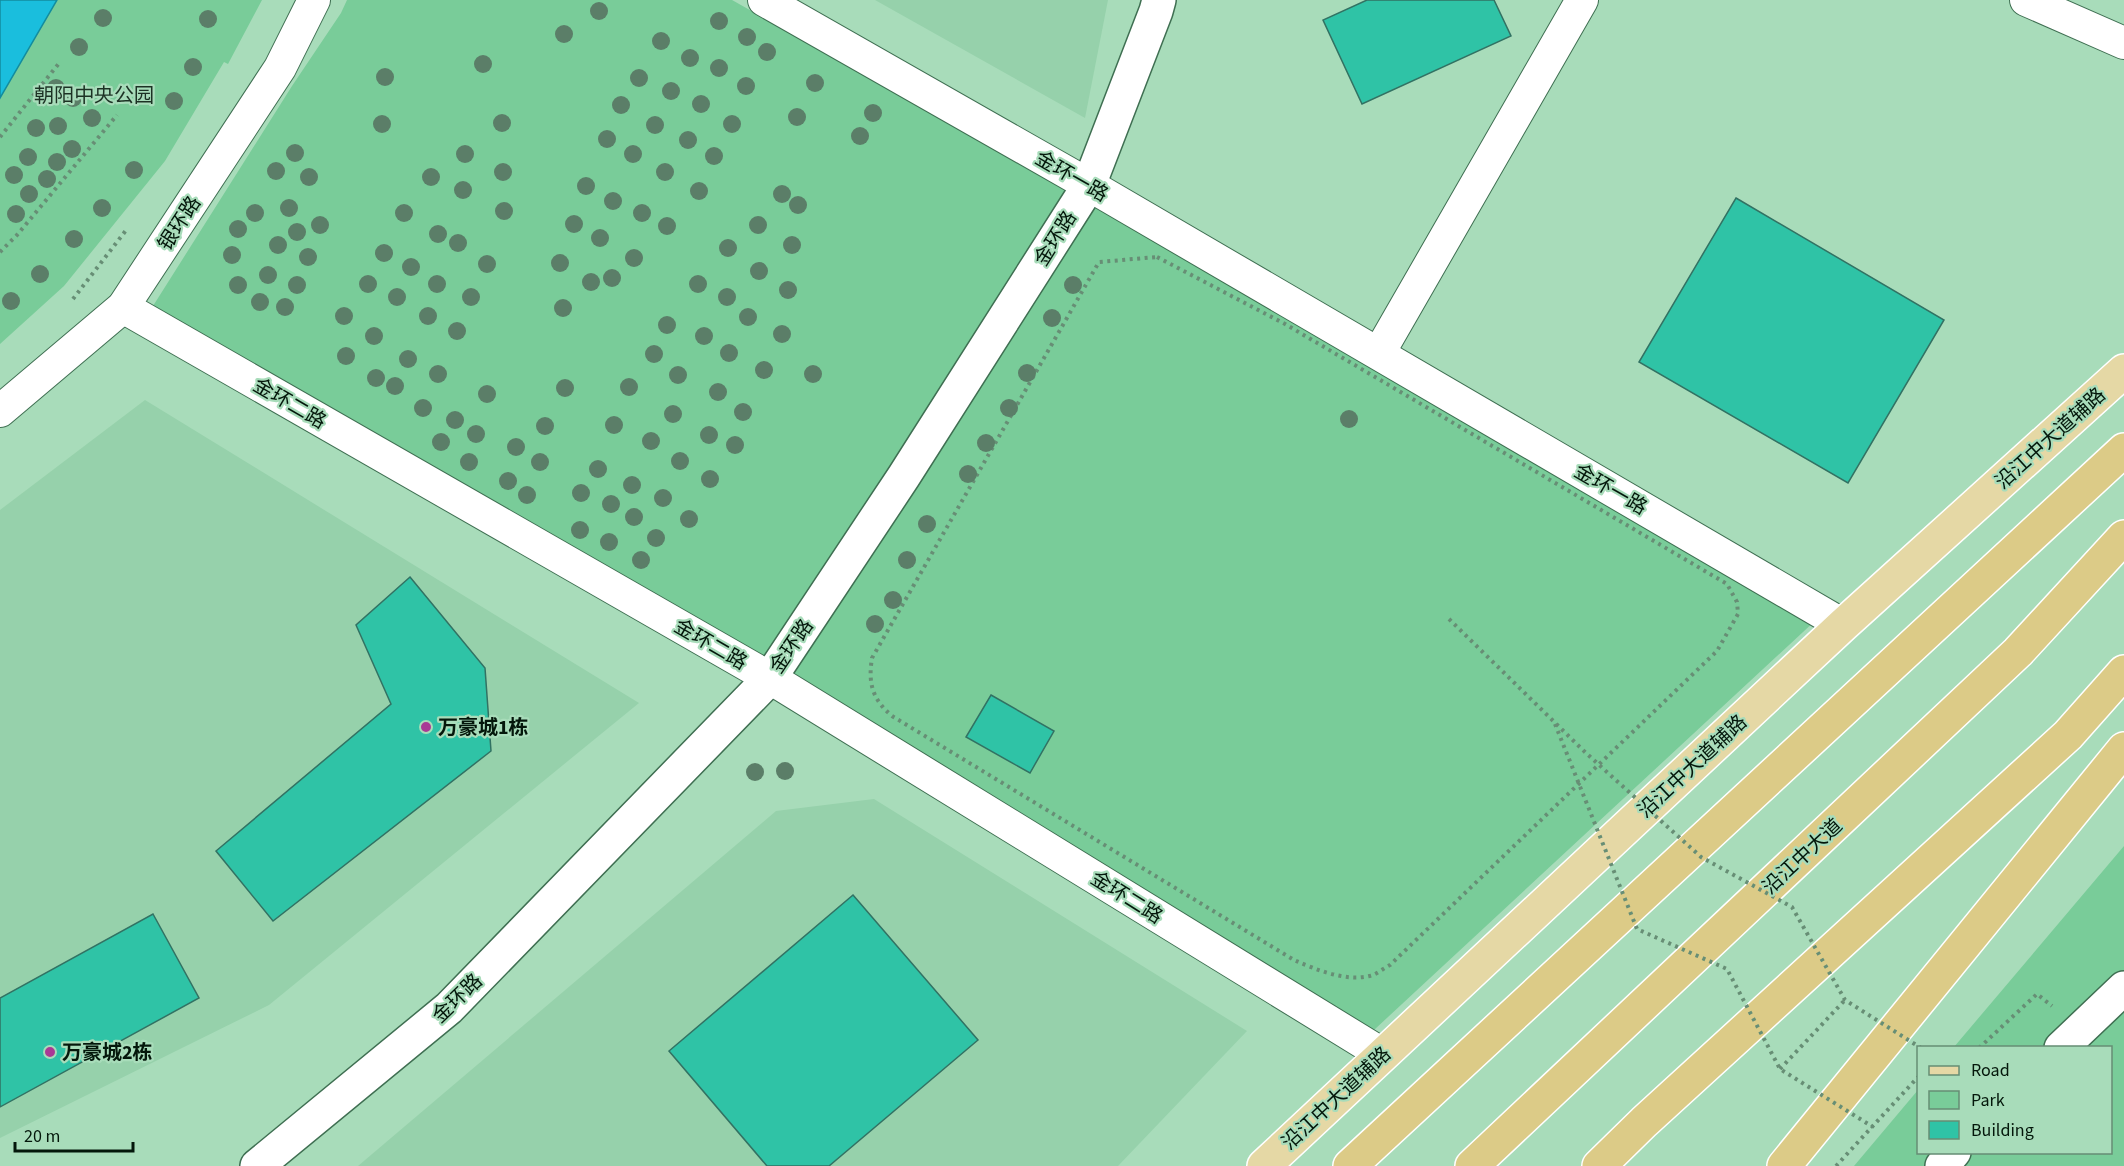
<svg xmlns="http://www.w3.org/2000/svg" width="2124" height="1166" font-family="'Source Sans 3','Noto Sans SC',sans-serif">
<rect width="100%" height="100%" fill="#a8dcba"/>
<g fill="#96d1ab">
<polygon points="875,0 1108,0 1085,118"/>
<polygon points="145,400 639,703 269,1005 0,1138 0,510"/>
<polygon points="874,799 1247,1031 1118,1166 358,1166 776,811"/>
</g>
<g fill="#79cc99">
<polygon points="0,0 262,0 228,64 224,62 165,161 64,286 0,344"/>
<polygon points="347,0 732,0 1159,241 1817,619 1374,1030 153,306 292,86 341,13"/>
<polygon points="2124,846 2124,1166 1854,1166 1918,1090 1918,1152 2110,1152 2110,1048 1954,1047"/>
</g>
<polygon fill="#1abedd" stroke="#138c9e" stroke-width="1.5" points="0,0 57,0 0,98"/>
<g fill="#2fc3a6" stroke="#327263" stroke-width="1.5">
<polygon points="1367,0 1494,0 1511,36 1362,104 1323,20"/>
<polygon points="1736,198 1944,320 1848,483 1639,362"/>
<polygon points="410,577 485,668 491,751 273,921 216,851 391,704 356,625"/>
<polygon points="991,695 1054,731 1030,773 966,737"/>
<polygon points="853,895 978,1040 829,1166 767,1166 669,1051"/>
<polygon points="153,914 199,998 0,1107 0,998"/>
</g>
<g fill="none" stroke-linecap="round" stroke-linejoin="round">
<defs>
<g id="minor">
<polyline points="764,0 1089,185 1843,625"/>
<polyline points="2026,0 2124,43"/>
<polyline points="123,307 770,678 1382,1054"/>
<polyline points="1379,353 1582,0"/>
<polyline points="0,411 123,307 280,68 314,0"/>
</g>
<g id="tertiary">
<polyline points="2061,1048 2124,988"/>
<polyline points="257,1166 449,1008 770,678 904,476 1089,185 1156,11 1159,0"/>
<polyline points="1942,1166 1954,1152"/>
</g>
<polyline id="primary" points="1264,1166 1843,625 2124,371"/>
<g id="trunk">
<polyline points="1350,1166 2124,450"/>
<polyline points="1472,1166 2018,652 2124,537"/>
<polyline points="1599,1166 1644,1122 2068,735 2124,672"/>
<polyline points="1784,1166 2124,749"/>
</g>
</defs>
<use href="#minor" stroke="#3f6f52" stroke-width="34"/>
<use href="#tertiary" stroke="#3f6f52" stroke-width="36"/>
<use href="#primary" stroke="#fff" stroke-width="36"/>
<use href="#trunk" stroke="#fff" stroke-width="36"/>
<g stroke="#678e75" stroke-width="4" stroke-dasharray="3 4.5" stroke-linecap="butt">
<polyline points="0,137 60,62"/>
<polyline points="0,252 17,235 117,115"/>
<path d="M1157 257 1285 324 1727 584 1737 602 1738 614 1717 651 1390 965C1384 968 1378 973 1373 975 1348 983 1317 970 1294 960L892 716C872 699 868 683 872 658L1099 262Z"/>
<polyline points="73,299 127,229"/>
<polyline points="1979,1048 2037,994 2052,1006"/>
<polyline points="1780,1069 1845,1000"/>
<polyline points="1836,1166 1918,1077"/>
</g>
<use href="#minor" stroke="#fff" stroke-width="32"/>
<use href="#tertiary" stroke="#fff" stroke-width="33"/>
<use href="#primary" stroke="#e5d8a5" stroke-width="33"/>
<use href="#trunk" stroke="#dccb87" stroke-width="33"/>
<g stroke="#678e75" stroke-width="4" stroke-dasharray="3 4.5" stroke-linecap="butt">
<polyline points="1449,619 1587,754 1701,857 1792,907 1845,1000 1921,1048"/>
<polyline points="1555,724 1637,929 1727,969 1780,1069 1873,1127"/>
</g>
</g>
<g fill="#5b7e68">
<circle cx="599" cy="11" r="9"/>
<circle cx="103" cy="18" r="9"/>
<circle cx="208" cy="19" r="9"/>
<circle cx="719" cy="21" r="9"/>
<circle cx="564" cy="34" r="9"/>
<circle cx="747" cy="37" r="9"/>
<circle cx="661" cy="41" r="9"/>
<circle cx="79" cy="47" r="9"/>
<circle cx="767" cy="52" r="9"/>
<circle cx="690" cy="58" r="9"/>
<circle cx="483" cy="64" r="9"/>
<circle cx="193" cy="67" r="9"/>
<circle cx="719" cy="68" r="9"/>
<circle cx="385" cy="77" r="9"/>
<circle cx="639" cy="78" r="9"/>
<circle cx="815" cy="83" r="9"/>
<circle cx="746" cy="86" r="9"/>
<circle cx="56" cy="88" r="9"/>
<circle cx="671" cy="91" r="9"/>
<circle cx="73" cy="98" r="9"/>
<circle cx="174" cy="101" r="9"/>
<circle cx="701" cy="104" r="9"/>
<circle cx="621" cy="105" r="9"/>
<circle cx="873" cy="113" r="9"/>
<circle cx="797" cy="117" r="9"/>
<circle cx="92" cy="118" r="9"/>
<circle cx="502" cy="123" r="9"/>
<circle cx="382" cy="124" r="9"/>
<circle cx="732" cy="124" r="9"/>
<circle cx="655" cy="125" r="9"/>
<circle cx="58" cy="126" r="9"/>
<circle cx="36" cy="128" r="9"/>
<circle cx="860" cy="136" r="9"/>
<circle cx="607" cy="139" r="9"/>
<circle cx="688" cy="140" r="9"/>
<circle cx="72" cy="149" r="9"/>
<circle cx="295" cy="153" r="9"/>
<circle cx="465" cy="154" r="9"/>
<circle cx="633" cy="154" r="9"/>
<circle cx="714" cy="156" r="9"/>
<circle cx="28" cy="157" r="9"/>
<circle cx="57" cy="162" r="9"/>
<circle cx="134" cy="170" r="9"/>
<circle cx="276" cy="171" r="9"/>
<circle cx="503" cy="172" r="9"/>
<circle cx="665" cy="172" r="9"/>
<circle cx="14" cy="175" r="9"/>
<circle cx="309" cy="177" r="9"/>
<circle cx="431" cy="177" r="9"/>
<circle cx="47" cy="179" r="9"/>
<circle cx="586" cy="186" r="9"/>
<circle cx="463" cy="190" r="9"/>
<circle cx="699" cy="191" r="9"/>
<circle cx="29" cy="194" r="9"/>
<circle cx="782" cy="194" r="9"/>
<circle cx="613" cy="201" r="9"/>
<circle cx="798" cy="205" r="9"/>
<circle cx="102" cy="208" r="9"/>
<circle cx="289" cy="208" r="9"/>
<circle cx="504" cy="211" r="9"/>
<circle cx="255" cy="213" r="9"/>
<circle cx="404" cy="213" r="9"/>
<circle cx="642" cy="213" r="9"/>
<circle cx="16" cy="214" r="9"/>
<circle cx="574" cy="224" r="9"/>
<circle cx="320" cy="225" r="9"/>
<circle cx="758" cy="225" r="9"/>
<circle cx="667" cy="226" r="9"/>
<circle cx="238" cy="229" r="9"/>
<circle cx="297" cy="232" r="9"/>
<circle cx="438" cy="234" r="9"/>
<circle cx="600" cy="238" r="9"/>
<circle cx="74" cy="239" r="9"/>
<circle cx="458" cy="243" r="9"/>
<circle cx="278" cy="245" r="9"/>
<circle cx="792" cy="245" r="9"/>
<circle cx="728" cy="248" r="9"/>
<circle cx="384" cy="253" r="9"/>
<circle cx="232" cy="255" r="9"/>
<circle cx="308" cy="257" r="9"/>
<circle cx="634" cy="258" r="9"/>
<circle cx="560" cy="263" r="9"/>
<circle cx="487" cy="264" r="9"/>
<circle cx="411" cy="267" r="9"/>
<circle cx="759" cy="271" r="9"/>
<circle cx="40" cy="274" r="9"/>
<circle cx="268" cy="275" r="9"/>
<circle cx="612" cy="278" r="9"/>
<circle cx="591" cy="282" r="9"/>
<circle cx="368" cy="284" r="9"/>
<circle cx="437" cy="284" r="9"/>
<circle cx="698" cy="284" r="9"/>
<circle cx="238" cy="285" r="9"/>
<circle cx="297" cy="285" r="9"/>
<circle cx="1073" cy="285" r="9"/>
<circle cx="788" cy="290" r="9"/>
<circle cx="397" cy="297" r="9"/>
<circle cx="471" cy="297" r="9"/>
<circle cx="727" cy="297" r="9"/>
<circle cx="11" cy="301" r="9"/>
<circle cx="260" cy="302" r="9"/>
<circle cx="285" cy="307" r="9"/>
<circle cx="563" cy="308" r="9"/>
<circle cx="344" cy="316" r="9"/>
<circle cx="428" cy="316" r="9"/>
<circle cx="748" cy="317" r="9"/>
<circle cx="1052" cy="318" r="9"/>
<circle cx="667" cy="325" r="9"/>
<circle cx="457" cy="331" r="9"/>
<circle cx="782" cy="334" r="9"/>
<circle cx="374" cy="336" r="9"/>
<circle cx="704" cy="336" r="9"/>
<circle cx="729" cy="353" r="9"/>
<circle cx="654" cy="354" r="9"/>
<circle cx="346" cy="356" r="9"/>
<circle cx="408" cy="359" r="9"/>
<circle cx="764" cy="370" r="9"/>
<circle cx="1027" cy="373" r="9"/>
<circle cx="438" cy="374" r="9"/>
<circle cx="813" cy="374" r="9"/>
<circle cx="678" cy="375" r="9"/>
<circle cx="376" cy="378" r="9"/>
<circle cx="395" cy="386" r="9"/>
<circle cx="629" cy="387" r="9"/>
<circle cx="565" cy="388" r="9"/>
<circle cx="718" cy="392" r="9"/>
<circle cx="487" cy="394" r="9"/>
<circle cx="423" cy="408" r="9"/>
<circle cx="1009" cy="408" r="9"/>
<circle cx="743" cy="412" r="9"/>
<circle cx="673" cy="414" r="9"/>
<circle cx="1349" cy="419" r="9"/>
<circle cx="455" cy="420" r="9"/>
<circle cx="614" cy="425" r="9"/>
<circle cx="545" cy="426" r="9"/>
<circle cx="476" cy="434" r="9"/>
<circle cx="709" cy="435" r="9"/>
<circle cx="651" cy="441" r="9"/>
<circle cx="441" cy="442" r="9"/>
<circle cx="986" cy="443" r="9"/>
<circle cx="735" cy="445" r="9"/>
<circle cx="516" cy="447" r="9"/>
<circle cx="680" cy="461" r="9"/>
<circle cx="469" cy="462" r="9"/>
<circle cx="540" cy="462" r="9"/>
<circle cx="598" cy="469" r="9"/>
<circle cx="968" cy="474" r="9"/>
<circle cx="710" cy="479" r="9"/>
<circle cx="508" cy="481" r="9"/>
<circle cx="632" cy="485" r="9"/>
<circle cx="581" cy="493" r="9"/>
<circle cx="527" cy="495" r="9"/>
<circle cx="663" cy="498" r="9"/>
<circle cx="611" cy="504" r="9"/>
<circle cx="634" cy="517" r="9"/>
<circle cx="689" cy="519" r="9"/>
<circle cx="927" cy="524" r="9"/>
<circle cx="580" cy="530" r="9"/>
<circle cx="656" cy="538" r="9"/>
<circle cx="609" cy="542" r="9"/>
<circle cx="641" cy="560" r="9"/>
<circle cx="907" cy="560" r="9"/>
<circle cx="893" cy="600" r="9"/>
<circle cx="875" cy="624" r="9"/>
<circle cx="785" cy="771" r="9"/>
<circle cx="755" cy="772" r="9"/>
</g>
<g fill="#a93995" stroke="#a8dcba" stroke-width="2">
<circle cx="426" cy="727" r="6"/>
<circle cx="50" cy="1052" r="6"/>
</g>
<g text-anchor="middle" stroke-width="4.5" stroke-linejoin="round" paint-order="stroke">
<g font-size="20" fill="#1c3224" stroke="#a8dcba">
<text x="94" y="102">朝阳中央公园</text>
</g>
<g font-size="20" fill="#04170b" stroke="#a8dcba">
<text transform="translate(1072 176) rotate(30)" y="7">金环一路</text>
<text transform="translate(179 223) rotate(-57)" y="7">银环路</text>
<text transform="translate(1055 238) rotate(-58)" y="7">金环路</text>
<text transform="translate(290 403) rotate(30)" y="7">金环二路</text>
<text transform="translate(2050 438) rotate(-42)" y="7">沿江中大道辅路</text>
<text transform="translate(1611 489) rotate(30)" y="7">金环一路</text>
<text transform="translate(711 644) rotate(30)" y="7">金环二路</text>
<text transform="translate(791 646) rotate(-56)" y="7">金环路</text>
<text transform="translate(1692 766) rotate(-43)" y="7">沿江中大道辅路</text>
<text transform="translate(1802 856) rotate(-43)" y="7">沿江中大道</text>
<text transform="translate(1127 897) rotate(32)" y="7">金环二路</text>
<text transform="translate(457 998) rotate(-44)" y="7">金环路</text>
<text transform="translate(1336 1098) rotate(-43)" y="7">沿江中大道辅路</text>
</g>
<g font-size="20" font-weight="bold" fill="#04170b" stroke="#a8dcba" text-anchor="start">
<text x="438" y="734">万豪城1栋</text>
<text x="62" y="1059">万豪城2栋</text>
</g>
</g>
<rect x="1917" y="1046" width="195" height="108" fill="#a8dcba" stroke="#668d74" stroke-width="1.5"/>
<rect x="1929" y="1066" width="30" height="9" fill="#e5d8a5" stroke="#668d74" stroke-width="1.5"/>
<text x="1971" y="1076" font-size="18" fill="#04170b">Road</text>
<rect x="1929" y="1091" width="30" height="18" fill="#79cc99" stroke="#668d74" stroke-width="1.5"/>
<text x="1971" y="1106" font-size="18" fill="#04170b">Park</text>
<rect x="1929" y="1121" width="30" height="18" fill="#2fc3a6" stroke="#668d74" stroke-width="1.5"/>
<text x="1971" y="1136" font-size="18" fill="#04170b">Building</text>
<path d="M15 1142v9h118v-9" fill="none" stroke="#04170b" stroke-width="3"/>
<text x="24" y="1142" font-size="18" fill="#04170b" stroke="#a8dcba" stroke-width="4.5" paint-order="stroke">20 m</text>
</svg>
